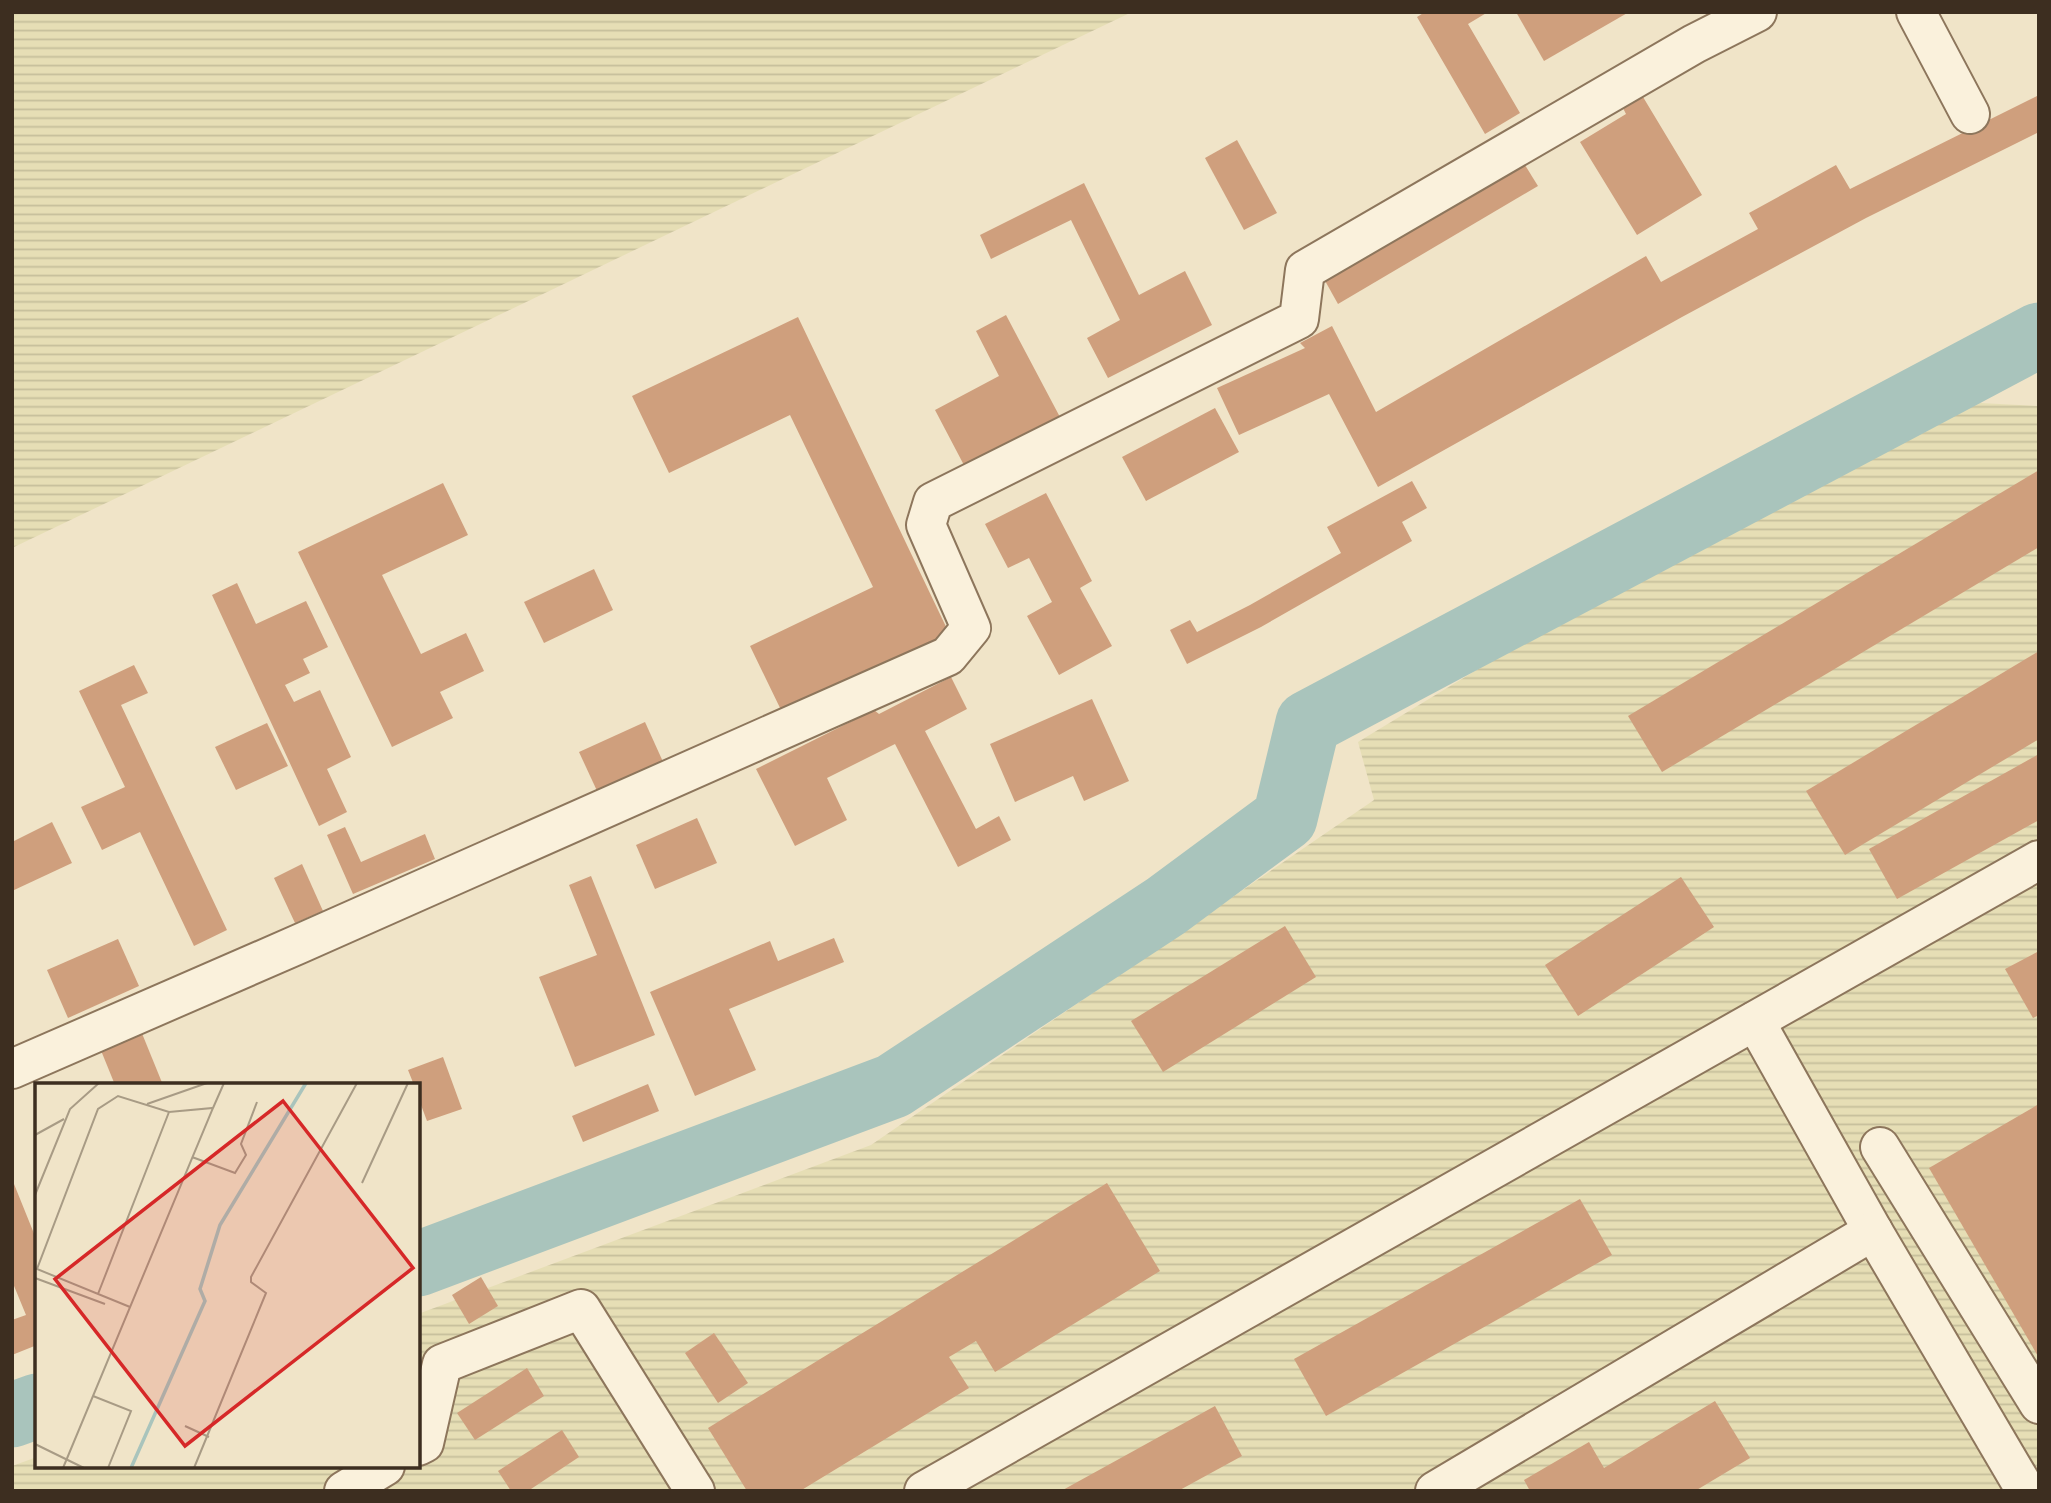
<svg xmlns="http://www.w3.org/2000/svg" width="2051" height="1503" font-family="Spectral,serif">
<defs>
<pattern id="farmland-rules" width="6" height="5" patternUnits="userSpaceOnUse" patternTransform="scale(1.75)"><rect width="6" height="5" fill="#e6deb5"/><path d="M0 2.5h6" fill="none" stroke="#c6bf9b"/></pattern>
</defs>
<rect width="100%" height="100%" fill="#f0e4c8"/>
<g fill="url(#farmland-rules)">
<polygon points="12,12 1132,12 12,548"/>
<polygon points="1921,400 2039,406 2039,1491 12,1491 12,1466 37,1457 37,1466 418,1466 418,1314 871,1145 1374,800 1358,742"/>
</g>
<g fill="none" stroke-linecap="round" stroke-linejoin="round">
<g stroke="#a9c4bc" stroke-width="65">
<polyline points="418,1264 893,1086 1166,906 1285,818 1308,723 2039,335"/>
<polyline points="12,1415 37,1406"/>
</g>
</g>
<g fill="#cf9f7d">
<polygon points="1425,12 1488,12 1468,24 1520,113 1485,134 1417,17"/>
<polygon points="1516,12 1629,12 1544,61"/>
<polygon points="1640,92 1702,195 1637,235 1580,142 1626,114 1621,104"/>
<polygon points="2039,95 2039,132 1866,218 1682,317 1378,487 1329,394 1239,435 1217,388 1305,348 1300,343 1332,326 1376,412 1646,256 1661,282 1758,229 1749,213 1836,165 1850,189"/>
<polygon points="1237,140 1277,213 1244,230 1205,158"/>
<polygon points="1523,162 1538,186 1338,304 1324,279"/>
<polygon points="1084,183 1139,295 1185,271 1212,325 1108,378 1087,338 1120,320 1071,220 991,259 980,235"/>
<polygon points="1006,315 1061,419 966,469 935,410 999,376 976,331"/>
<polygon points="798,317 949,633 782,712 750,646 873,587 790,415 669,473 632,396"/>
<polygon points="1215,408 1239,452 1146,501 1122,457"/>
<polygon points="2039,470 2039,547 1662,772 1628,716"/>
<polygon points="1412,481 1427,508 1402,522 1412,541 1261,627 1187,664 1170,630 1190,620 1197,632 1250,605 1341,553 1327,527"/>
<polygon points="443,483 468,535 382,575 421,654 466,633 484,671 440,692 453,718 392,747 298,552"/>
<polygon points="1046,493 1092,581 1080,588 1112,646 1059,675 1027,616 1052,602 1029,558 1008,568 985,524"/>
<polygon points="594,569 613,610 544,643 524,602"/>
<polygon points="237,583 256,624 306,601 328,647 303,659 310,673 285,685 294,702 320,690 351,757 327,769 347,812 319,826 212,595"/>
<polygon points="2039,651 2039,739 1845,855 1806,791"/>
<polygon points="134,665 148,693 121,705 227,930 194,946 140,832 102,850 81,807 125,787 79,691"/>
<polygon points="951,677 967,709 925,731 976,829 999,816 1011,840 958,867 895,744 827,778 847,820 795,846 756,769 874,710 879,714"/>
<polygon points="1092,699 1129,781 1084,801 1073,776 1015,802 990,744"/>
<polygon points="645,722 664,764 598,793 579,752"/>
<polygon points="267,723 288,766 236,790 215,747"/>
<polygon points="2039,754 2039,820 1897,899 1869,849"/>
<polygon points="697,818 717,863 655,889 636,845"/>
<polygon points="52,822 72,863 12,891 12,842"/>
<polygon points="345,827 361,862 425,834 435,859 353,894 327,835"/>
<polygon points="302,864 323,911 295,923 274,878"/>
<polygon points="591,876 655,1035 575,1067 539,977 597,955 569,885"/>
<polygon points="1681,877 1714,927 1578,1016 1545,965"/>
<polygon points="1285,926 1316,977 1163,1072 1131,1021"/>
<polygon points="834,938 844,962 729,1009 756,1070 695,1096 650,992 770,941 778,961"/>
<polygon points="118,939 139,986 68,1018 47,970"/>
<polygon points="2039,951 2039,1015 2033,1018 2005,969"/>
<polygon points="141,1031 163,1085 115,1085 100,1048"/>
<polygon points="443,1057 462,1109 427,1121 418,1097 418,1085 414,1085 408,1070"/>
<polygon points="648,1084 659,1111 583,1142 572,1116"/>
<polygon points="2039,1104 2039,1358 1929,1168"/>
<polygon points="12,1179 37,1241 37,1345 12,1355 12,1320 26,1315 12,1281"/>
<polygon points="1107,1183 1160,1271 995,1372 976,1341 949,1357 969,1388 800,1491 747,1491 708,1428"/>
<polygon points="1580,1199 1612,1255 1326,1416 1294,1359"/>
<polygon points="481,1277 498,1306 469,1324 452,1295"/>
<polygon points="714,1333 748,1383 718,1403 685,1353"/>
<polygon points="527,1368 544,1396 475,1440 457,1413"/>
<polygon points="1715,1401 1750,1458 1695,1491 1530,1491 1524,1480 1589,1442 1604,1468"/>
<polygon points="1215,1406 1242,1456 1178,1491 1061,1491"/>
<polygon points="562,1430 579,1457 528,1491 511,1491 498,1471"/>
</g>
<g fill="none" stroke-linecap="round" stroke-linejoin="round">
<defs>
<g id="minor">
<polyline points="1916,12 1970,114"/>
<polyline points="1755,1021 1873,1231 2026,1491"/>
<polyline points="12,1069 299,944 948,656 971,628 926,525 933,502 1299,319 1305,270 1694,44 1757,12"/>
<polyline points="1880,1147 2039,1404"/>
<polyline points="418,1446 424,1443 442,1364 581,1309 695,1491"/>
<polyline points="344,1491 385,1466"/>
<polyline points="924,1491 2039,860"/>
<polyline points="1435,1491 1873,1231"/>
</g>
</defs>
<use href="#minor" stroke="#8d765c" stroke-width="42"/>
<use href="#minor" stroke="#faf1dc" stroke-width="38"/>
</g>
<g transform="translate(35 1083)">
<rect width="385" height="385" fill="#f0e4c8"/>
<path fill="none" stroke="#a9c4bc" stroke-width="3.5" d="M96 385 170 218 165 206 185 142 271 0"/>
<path fill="none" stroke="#a89b85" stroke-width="2" d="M112 21 172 0M178 25 189 0M0 52 29 36M157 74 200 90 211 72 206 61 222 19M327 100 373 0M0 112 35 26 64 0M0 195 70 221M63 211 134 29M58 313 96 328 73 385M150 343 174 354M0 361 49 385M28 385 178 25 134 29 83 13 63 26 2 186 95 224M159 385 231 210 216 199V194L322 0"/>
<path fill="#d62828" fill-opacity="0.15" stroke="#d62828" stroke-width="3.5" d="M248 18 378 185 150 363 20 196Z"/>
<rect width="385" height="385" fill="none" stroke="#3d2e20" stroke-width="3.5"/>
</g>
<rect width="2051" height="1503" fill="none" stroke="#3d2e20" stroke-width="28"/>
</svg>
